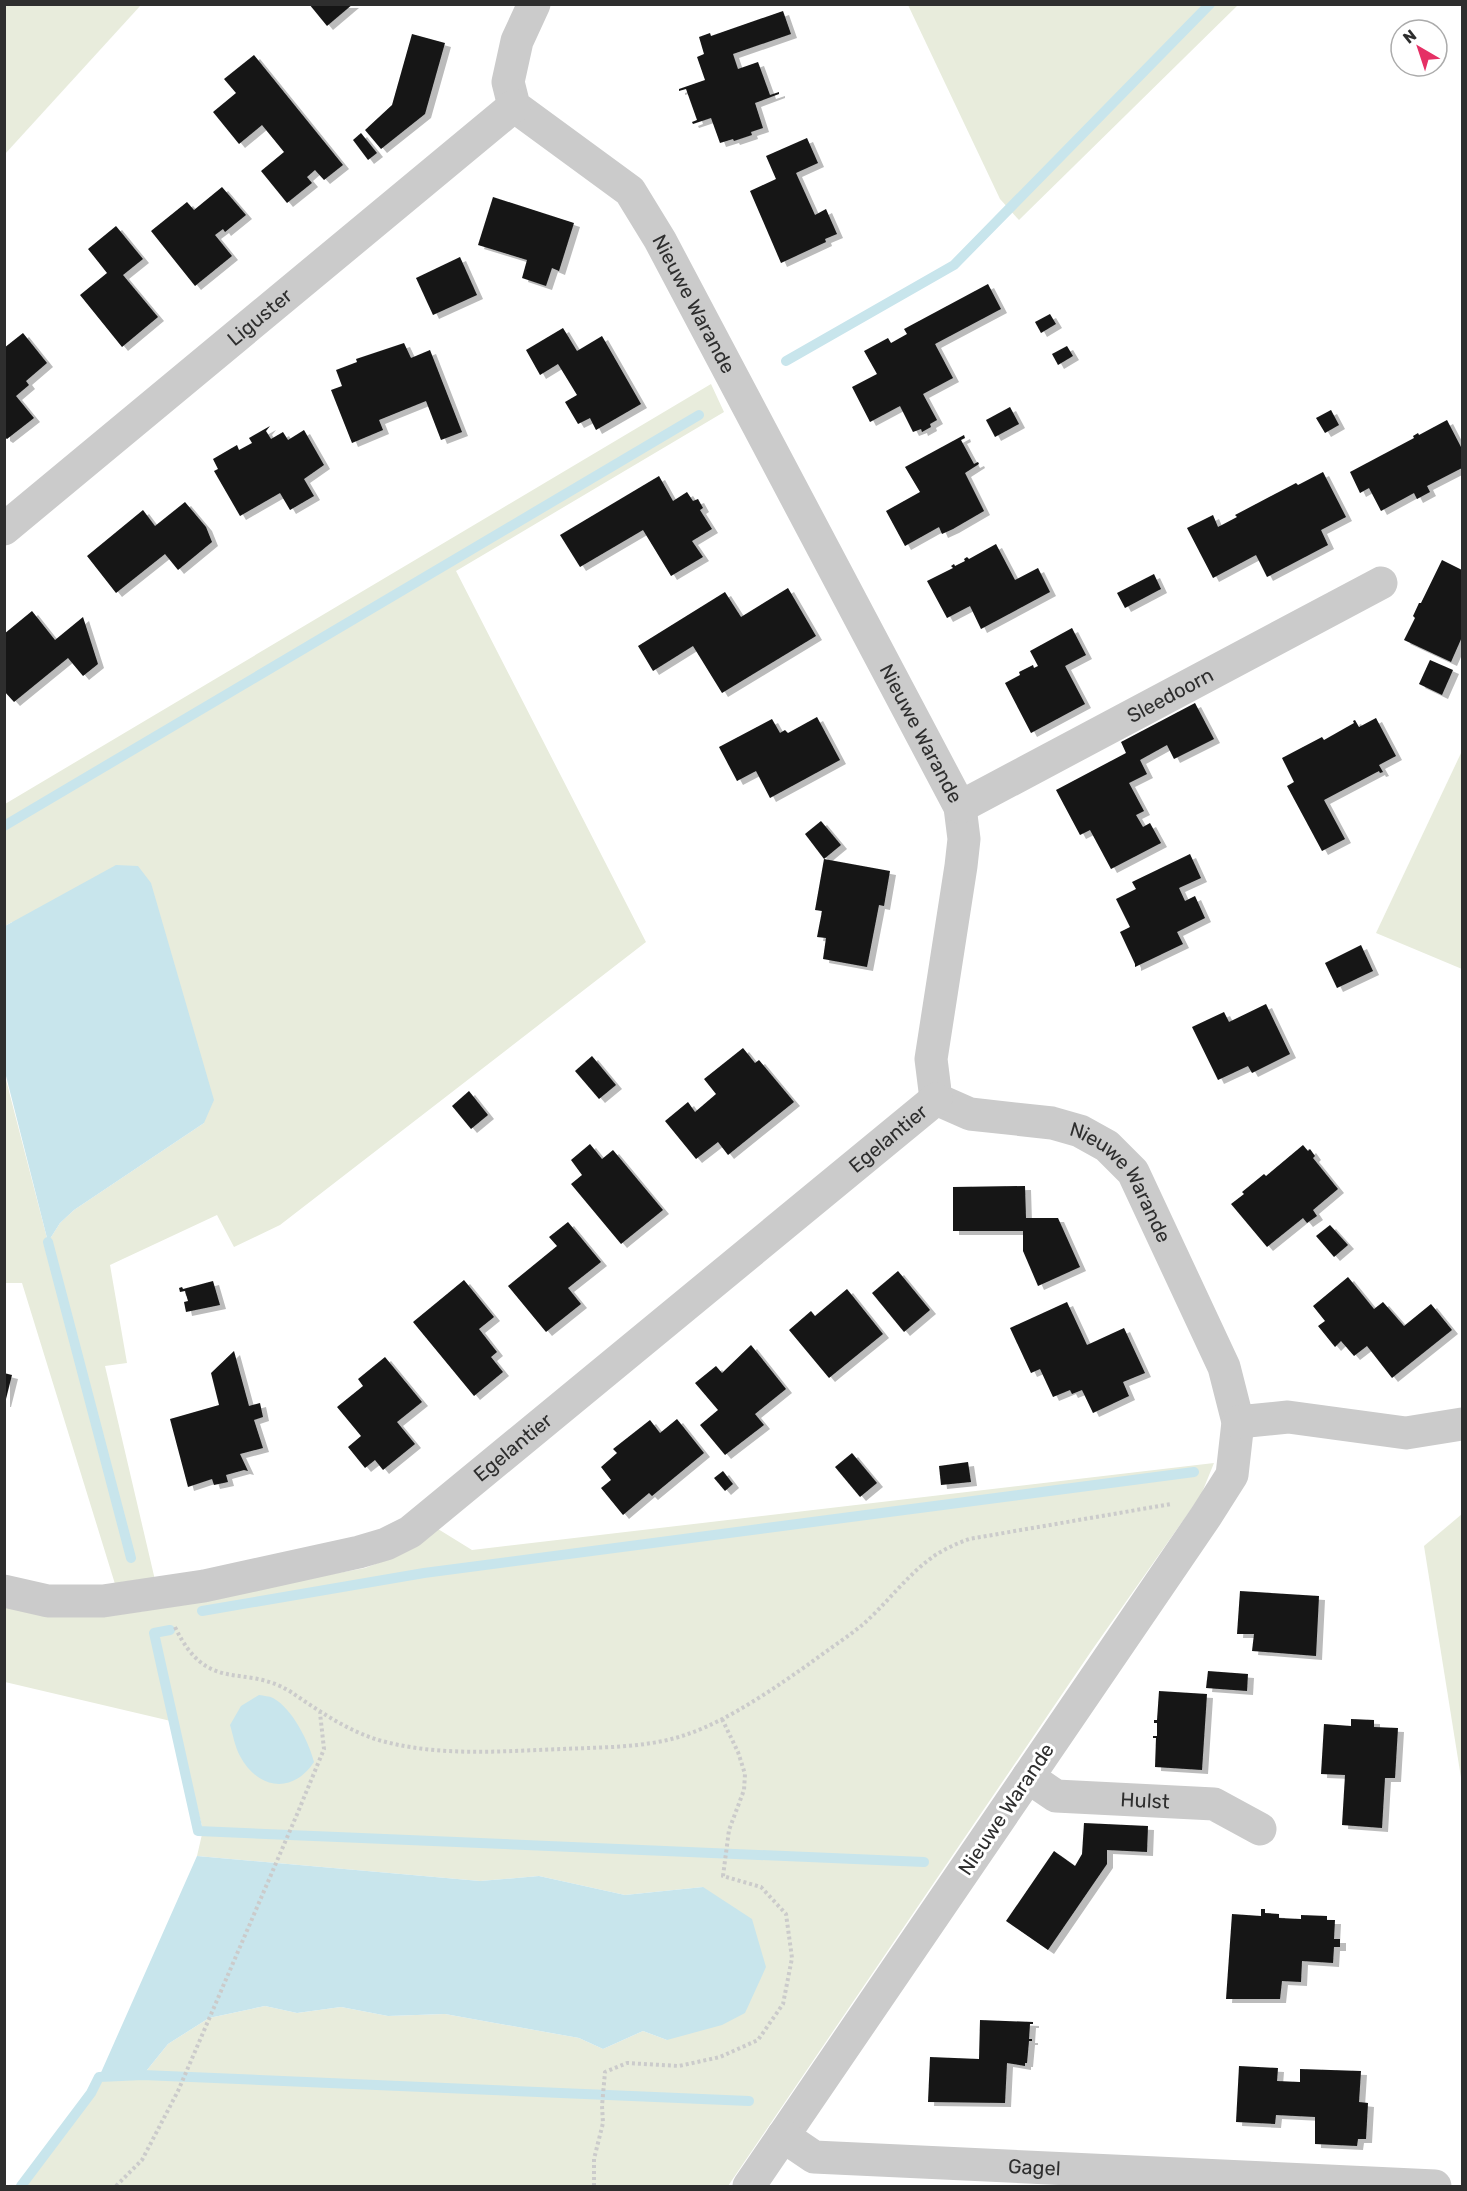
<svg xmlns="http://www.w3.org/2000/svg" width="1467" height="2191" font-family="Rubik,sans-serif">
<defs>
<filter id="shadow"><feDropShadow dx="6" dy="4" stdDeviation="0" flood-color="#0004"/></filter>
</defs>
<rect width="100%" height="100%" fill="#fff"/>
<g fill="#e8ecdc">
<polygon points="5,4 141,5 5,154 4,5"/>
<polygon points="908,5 908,4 1238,5 1019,220 1000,199"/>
<polygon points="711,384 724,412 456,571 646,942 280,1225 234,1247 217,1215 110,1265 127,1363 105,1366 155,1580 115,1584 22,1283 5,1283 4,1072 48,1242 60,1223 74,1210 204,1123 12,922 5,926 5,804"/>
<polygon points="1462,751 1462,969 1376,933"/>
<polygon points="1214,1463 1201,1495 1092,1650 728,2186 17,2186 86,2103 99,2077 143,2075 168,2044 209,2018 265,2006 297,2013 341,2007 388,2016 445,2014 579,2038 603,2049 643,2031 667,2040 703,1887 625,1895 539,1876 480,1881 197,1856 203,1830 175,1722 5,1682 5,1604 38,1612 140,1612 171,1604 365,1568 394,1557 438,1529 472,1550"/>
<polygon points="1462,1514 1462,1784 1424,1546"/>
</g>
<g fill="#c8e5ec">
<polygon points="116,865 138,866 151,883 214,1100 204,1123 74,1210 60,1223 48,1242 5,1072 5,926"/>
<path d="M259 1695C264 1696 269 1696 273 1698 292 1708 309 1742 314 1762 293 1794 258 1790 240 1756 235 1747 233 1735 230 1725L241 1706Z"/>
<polygon points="197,1856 480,1881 539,1876 625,1895 703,1887 752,1919 766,1967 745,2013 722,2025 667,2040 643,2031 603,2049 579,2038 445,2014 388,2016 341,2007 297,2013 265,2006 209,2018 168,2044 143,2075 99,2077"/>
</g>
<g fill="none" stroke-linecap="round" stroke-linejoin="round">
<g stroke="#c8e5ec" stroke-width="10">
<polyline points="786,361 954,265 1210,4"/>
<polyline points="4,826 699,415"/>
<polyline points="48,1242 131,1558"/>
<polyline points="202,1611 424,1573 1194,1472"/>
<polyline points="170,1630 154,1633 198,1831 924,1862"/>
<polyline points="21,2186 91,2093 99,2077 143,2075 749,2101"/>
</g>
</g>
<g fill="#151515" filter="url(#shadow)">
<polygon points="309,4 353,4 327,26"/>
<polygon points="783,11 791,34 733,54 738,69 758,62 770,95 779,92 779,94 755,103 763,128 751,132 752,135 734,141 733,139 720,143 711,118 693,124 692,122 697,120 686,89 679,91 679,89 705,80 697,57 704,54 699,37 710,33 711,36"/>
<polygon points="412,34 445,43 425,114 381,149 365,130 392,105"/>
<polygon points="254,55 343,165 324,180 315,170 307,177 312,183 287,203 261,171 284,152 262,125 239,144 213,112 236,93 224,79"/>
<polygon points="361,133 377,153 368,160 353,140"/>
<polygon points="807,138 818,163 796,173 815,215 826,209 837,234 825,239 826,242 781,263 750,191 776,179 766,156"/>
<polygon points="222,187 246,215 225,232 223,229 215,235 232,256 195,286 151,231 187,202 194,210"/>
<polygon points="493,197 574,223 559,271 552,268 546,286 522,278 527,260 478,245"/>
<polygon points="116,226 143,259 123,275 158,317 122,347 80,295 107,273 88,249"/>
<polygon points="460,257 477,295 433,315 416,278"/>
<polygon points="988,284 1001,309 935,344 953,378 923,394 937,420 930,424 931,427 922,432 921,429 913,432 900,406 870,422 852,387 877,374 864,351 888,338 891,343 907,334 904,329"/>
<polygon points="1050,314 1056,324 1041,333 1035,322"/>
<polygon points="563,328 577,351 602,336 641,404 596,430 590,418 578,424 565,402 577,395 558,364 540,375 526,350"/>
<polygon points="23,333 47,363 26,381 29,385 16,396 34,418 7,439 4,437 4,348"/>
<polygon points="404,343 411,358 430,350 462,432 441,440 426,401 379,420 383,430 352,443 331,390 342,386 336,370 357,362 356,359"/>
<polygon points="1067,346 1073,356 1058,365 1052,354"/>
<polygon points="1010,407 1019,424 995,437 986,420"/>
<polygon points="1331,410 1339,425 1325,433 1316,418"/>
<polygon points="1447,420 1462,449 1462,468 1427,486 1430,492 1417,499 1414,493 1381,511 1369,488 1360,493 1350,472 1414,438 1413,436 1418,433 1419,435"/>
<polygon points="270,426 266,431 271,439 283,432 288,440 304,430 324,465 304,479 314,496 290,510 280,493 240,516 214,471 218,469 213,459 237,445 239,450 252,443 249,438"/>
<polygon points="964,435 965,438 961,440 974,464 978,462 979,464 965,473 984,511 953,529 942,534 939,527 905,546 886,511 920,492 905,467"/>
<polygon points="1323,472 1346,517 1321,530 1328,545 1267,577 1256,555 1213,578 1187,528 1213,515 1218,527 1237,517 1235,515 1296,483 1298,485"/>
<polygon points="659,476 673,501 687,492 693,501 698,499 703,508 700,510 712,529 692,541 703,557 671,576 643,530 580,567 560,535"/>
<polygon points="185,502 206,527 212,542 178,570 165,554 116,593 87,556 143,510 155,526"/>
<polygon points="996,544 1015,580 1038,568 1050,592 981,629 970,606 947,618 927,581 953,568 951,566 954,564 955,566 965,561 964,559 967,557 969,559"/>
<polygon points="1442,560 1462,570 1462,637 1451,662 1404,640 1415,618 1413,616 1419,603 1421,603"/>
<polygon points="1154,574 1161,589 1125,608 1117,593"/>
<polygon points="788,588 816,636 722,693 693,646 653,671 638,646 725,592 741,617"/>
<polygon points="32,611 55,640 83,617 98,664 83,676 68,658 14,702 4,691 4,634"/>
<polygon points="1072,628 1086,655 1065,666 1085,704 1031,733 1005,683 1020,675 1019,672 1033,665 1034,668 1038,666 1030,651"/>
<polygon points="1430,660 1453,670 1442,695 1419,684"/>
<polygon points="1195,703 1214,739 1174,759 1167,745 1140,760 1147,774 1129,783 1144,811 1136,815 1143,827 1150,823 1161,843 1111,869 1090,830 1080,835 1056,790 1126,753 1121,742"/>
<polygon points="817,717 840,760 770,798 756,771 737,781 719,747 772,719 780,733 785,730 788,733"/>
<polygon points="1376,718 1396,756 1379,765 1383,772 1380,773 1379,771 1324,800 1345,839 1322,851 1287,786 1294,782 1282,758 1322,737 1324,740 1354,723 1353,721 1355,720 1359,727"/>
<polygon points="821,821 841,845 824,859 805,834"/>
<polygon points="1190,854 1201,878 1179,888 1185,901 1195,896 1205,918 1177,932 1183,944 1135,967 1135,964 1120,932 1130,927 1116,899 1136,889 1132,882"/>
<polygon points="824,859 890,871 884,906 879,905 867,967 823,959 826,938 817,937 822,911 815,910"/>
<polygon points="1361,945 1373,971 1337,988 1325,963"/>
<polygon points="1266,1004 1290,1054 1252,1073 1248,1066 1218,1080 1192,1027 1224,1012 1229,1022"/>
<polygon points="743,1048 755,1063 759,1060 794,1102 728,1155 718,1142 696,1159 665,1121 688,1102 695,1112 716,1094 704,1079"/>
<polygon points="592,1056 616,1085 599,1099 575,1071"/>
<polygon points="469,1091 488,1115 471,1129 452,1106"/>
<polygon points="590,1144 602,1159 613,1150 663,1210 621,1244 571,1184 582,1175 571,1160"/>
<polygon points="1303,1145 1308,1151 1310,1149 1315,1156 1313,1158 1338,1189 1313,1210 1317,1216 1307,1223 1303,1218 1267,1247 1231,1204 1244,1194 1242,1192 1264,1174 1266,1176"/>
<polygon points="1025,1186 1026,1218 1058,1218 1080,1267 1038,1286 1023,1251 1023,1231 953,1231 953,1187"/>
<polygon points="568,1222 601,1262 568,1288 581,1304 546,1332 508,1286 557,1246 549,1237"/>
<polygon points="1330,1225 1348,1245 1334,1257 1316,1236"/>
<polygon points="898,1271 930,1310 904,1332 872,1293"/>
<polygon points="1348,1277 1374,1309 1383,1302 1404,1326 1431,1304 1452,1330 1392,1378 1367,1346 1354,1356 1341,1341 1335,1347 1318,1326 1325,1321 1313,1306"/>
<polygon points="464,1280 494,1317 479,1329 497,1352 491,1357 503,1372 474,1396 413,1322"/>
<polygon points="213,1281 220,1305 186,1312 184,1302 188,1301 185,1291 180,1292 179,1288 182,1287 183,1289"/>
<polygon points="847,1289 883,1334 829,1378 789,1330 811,1311 815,1316"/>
<polygon points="1067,1302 1087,1345 1124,1328 1145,1373 1123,1382 1129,1396 1093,1413 1082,1390 1072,1394 1070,1390 1053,1397 1040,1369 1031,1373 1010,1328"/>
<polygon points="751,1345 786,1389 755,1414 764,1425 725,1455 700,1425 718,1410 695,1383 716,1366 722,1373"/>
<polygon points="234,1351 249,1406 260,1403 263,1417 254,1420 263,1448 240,1454 248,1471 244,1470 226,1475 228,1482 214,1485 212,1479 188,1487 170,1419 219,1405 211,1373"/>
<polygon points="385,1357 422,1402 397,1422 415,1444 383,1470 375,1460 365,1468 348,1447 361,1436 337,1407 363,1386 358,1379"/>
<polygon points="4,1373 12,1375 5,1403 4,1403"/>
<polygon points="677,1419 704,1453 652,1496 649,1493 623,1515 601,1488 611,1480 601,1467 617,1453 613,1449 650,1420 660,1433"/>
<polygon points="852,1453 877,1483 860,1497 835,1467"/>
<polygon points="968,1462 971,1482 941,1485 939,1466"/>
<polygon points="723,1471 733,1484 725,1491 714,1478"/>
<polygon points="1240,1591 1319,1596 1316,1656 1252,1651 1254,1634 1237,1634"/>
<polygon points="1208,1671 1248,1674 1247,1691 1206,1688"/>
<polygon points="1159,1691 1207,1694 1202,1770 1155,1767 1156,1738 1153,1738 1153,1736 1157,1736 1157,1723 1154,1723 1154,1720 1157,1720"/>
<polygon points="1351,1719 1374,1720 1374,1727 1398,1728 1395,1778 1385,1778 1382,1828 1342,1825 1345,1775 1321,1774 1324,1724 1351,1726"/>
<polygon points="1084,1823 1148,1826 1147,1852 1107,1850 1107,1864 1048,1950 1006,1921 1054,1851 1075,1866 1082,1854"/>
<polygon points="1261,1909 1265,1909 1265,1913 1279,1914 1279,1918 1301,1919 1301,1915 1327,1916 1327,1920 1335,1920 1334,1939 1340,1939 1340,1947 1334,1947 1333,1963 1302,1961 1301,1982 1282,1981 1280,1999 1226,1999 1232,1914 1261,1916"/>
<polygon points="980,2020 1033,2022 1033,2024 1030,2024 1029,2039 1032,2039 1032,2041 1029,2041 1027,2063 1025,2063 1025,2066 1007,2063 1005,2103 928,2102 930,2057 979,2059"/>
<polygon points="1239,2066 1278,2068 1277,2081 1300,2082 1300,2069 1361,2071 1359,2102 1368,2103 1366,2139 1358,2139 1357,2146 1315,2144 1315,2117 1276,2115 1275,2124 1236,2122"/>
</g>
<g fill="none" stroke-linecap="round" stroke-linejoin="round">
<g stroke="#cbcbcb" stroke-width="4" stroke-dasharray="3 3" stroke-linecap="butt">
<path d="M175 1627C208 1696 243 1662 291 1692 319 1711 349 1732 382 1741 441 1757 503 1751 563 1749 605 1747 649 1748 688 1734 729 1720 778 1686 813 1661 829 1649 846 1638 861 1626 887 1604 908 1573 937 1554 947 1548 958 1543 969 1539L1171 1504"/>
<polyline points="116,2186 142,2160 178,2091 298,1812 324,1749 320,1713"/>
<polyline points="594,2186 594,2159 603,2123 602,2106 605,2072 627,2063 679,2066 720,2057 758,2040 783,2004 792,1958 786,1914 761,1887 723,1876 729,1830 744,1790 745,1774 738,1752 722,1719"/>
</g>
<g stroke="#cbcbcb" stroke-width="33">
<path id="s1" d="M534 4 517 41 508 82 514 106 630 191 660 240 960 807 964 839 961 866 931 1059 936 1099 970 1114 1052 1123 1080 1131 1107 1146 1133 1172 1224 1367 1238 1422 1232 1475 1206 1516 749 2186"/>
<path id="s2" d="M4 529 514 106"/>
<path id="s3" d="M960 807 1381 583"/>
<polyline points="1238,1422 1288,1417 1406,1433 1462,1424"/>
<path id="s4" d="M4 1591 48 1601H103L204 1586 359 1552 386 1544 410 1532 936 1099"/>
<path id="s5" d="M1028 1777 1056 1796 1214 1804 1260 1829"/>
<path id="s6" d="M783 2136 814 2157 1435 2186"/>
</g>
</g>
<g text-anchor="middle" stroke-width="6" stroke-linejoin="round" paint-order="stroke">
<g font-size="20" fill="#2e2e2e" stroke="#fff">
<text dy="7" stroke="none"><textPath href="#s1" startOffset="381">Nieuwe Warande</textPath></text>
<text dy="7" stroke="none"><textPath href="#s2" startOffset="332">Liguster</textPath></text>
<text dy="7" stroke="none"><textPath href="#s3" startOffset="238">Sleedoorn</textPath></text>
<text dy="7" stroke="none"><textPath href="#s1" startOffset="867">Nieuwe Warande</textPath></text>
<text dy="7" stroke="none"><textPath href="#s4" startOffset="1035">Egelantier</textPath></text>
<text dy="7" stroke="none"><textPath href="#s1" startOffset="1461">Nieuwe Warande</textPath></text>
<text dy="7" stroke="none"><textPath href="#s4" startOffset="549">Egelantier</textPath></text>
<text dy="7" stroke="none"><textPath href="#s5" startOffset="123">Hulst</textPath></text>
<text transform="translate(1006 1809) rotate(-56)" y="7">Nieuwe Warande</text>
<text dy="7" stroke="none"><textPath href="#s6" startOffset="258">Gagel</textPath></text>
</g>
</g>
<rect width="1467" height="2191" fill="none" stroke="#2e2e2e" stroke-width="12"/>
<g transform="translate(1419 48) rotate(321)"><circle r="28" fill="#ffffff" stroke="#ababab" stroke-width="1.5"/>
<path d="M0-4.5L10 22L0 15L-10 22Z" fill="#e53065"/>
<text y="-9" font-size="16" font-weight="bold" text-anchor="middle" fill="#2e2e2e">N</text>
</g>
</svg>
